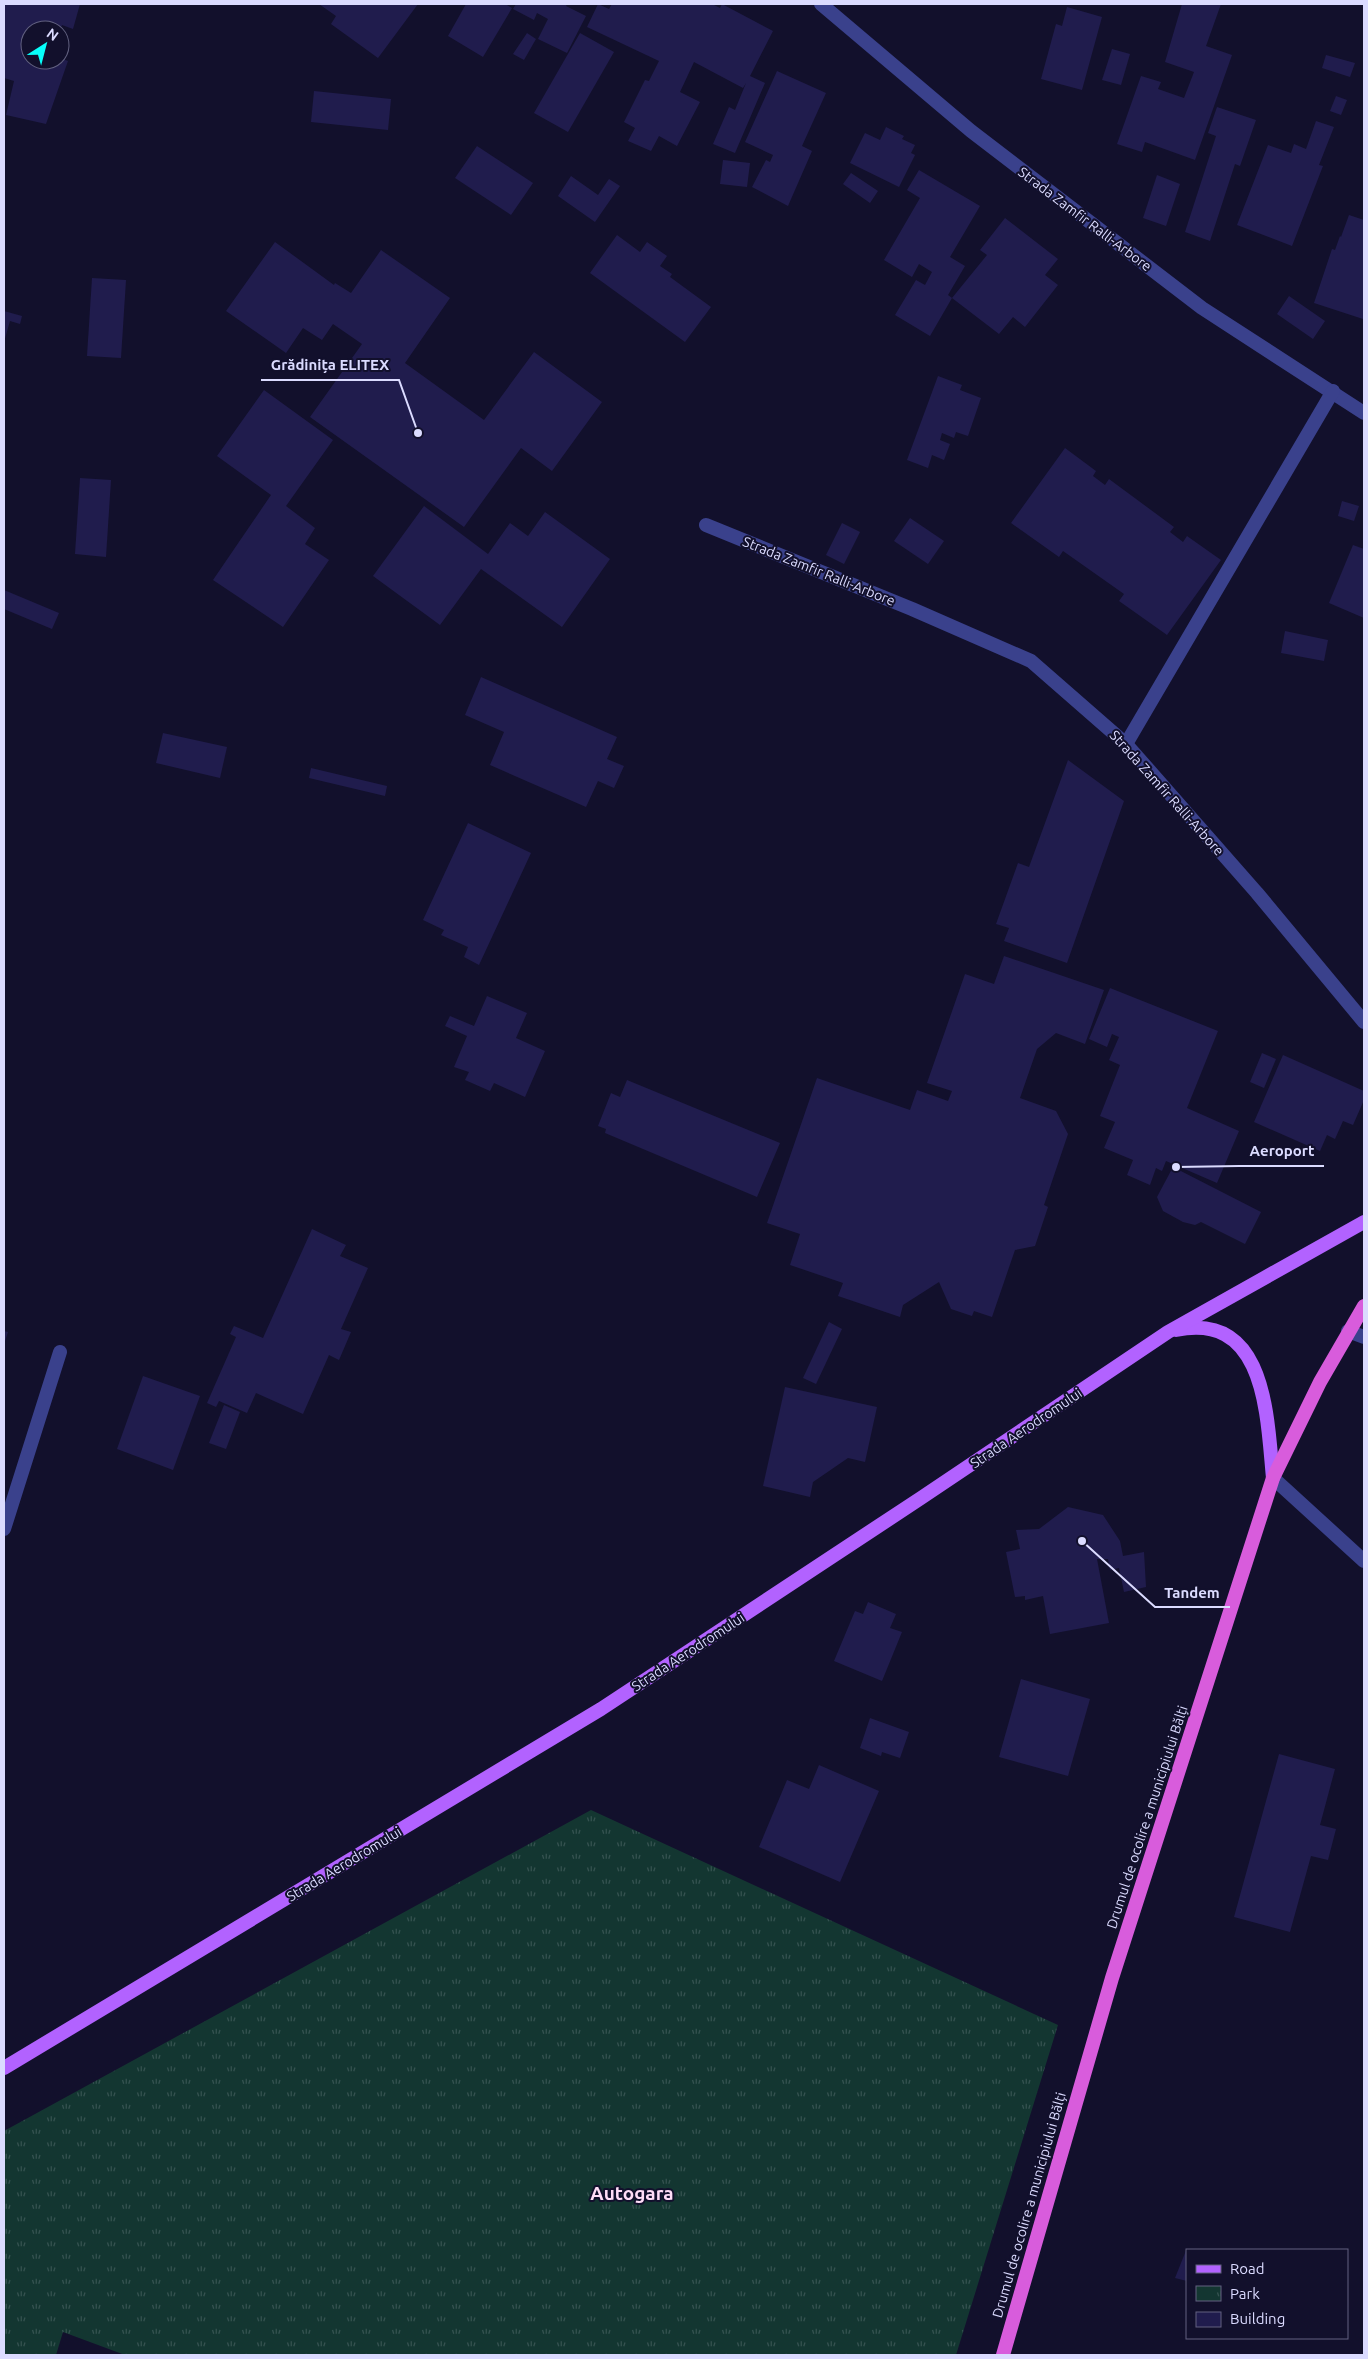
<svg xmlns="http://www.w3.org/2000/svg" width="1368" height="2359" font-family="Ubuntu,sans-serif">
<defs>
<pattern id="park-tufts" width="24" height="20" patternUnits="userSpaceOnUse" patternTransform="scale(1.25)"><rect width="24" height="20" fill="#133631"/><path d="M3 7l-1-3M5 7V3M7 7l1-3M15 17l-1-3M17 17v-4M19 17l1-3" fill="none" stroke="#355250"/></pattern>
</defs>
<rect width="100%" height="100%" fill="#12102c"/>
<polygon fill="url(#park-tufts)" points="591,1810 1058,2025 956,2355 125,2355 63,2332 56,2355 4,2355 4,2131"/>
<g fill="#201c4d">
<polygon points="4,4 80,4 73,29 62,25 60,30 30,30 30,60 60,58 68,61 46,124 6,115 14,81 4,78"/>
<polygon points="319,4 418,4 378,58 331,24 336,16"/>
<polygon points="466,4 505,4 512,8 483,57 448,36"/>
<polygon points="516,4 567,4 566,6 586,16 567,53 538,39 548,19 537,13 534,20 513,9"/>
<polygon points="598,4 609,9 612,4 712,4 720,8 722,4 773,31 750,76 765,83 735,153 713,144 729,107 735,110 746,83 743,88 694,62 680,92 700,102 677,146 659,136 651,151 628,141 635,128 624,122 645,80 649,81 659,61 587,27"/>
<polygon points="1182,4 1221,4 1206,46 1232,55 1195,160 1145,142 1142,152 1117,144 1141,76 1161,82 1158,89 1184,98 1194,72 1165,62"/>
<polygon points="1067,7 1102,17 1082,90 1041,79 1056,24 1062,26"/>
<polygon points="527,33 536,39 524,60 513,54"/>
<polygon points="580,33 614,52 568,132 534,113"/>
<polygon points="1112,49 1130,54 1121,85 1102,80"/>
<polygon points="1326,55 1355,63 1350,77 1322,68"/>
<polygon points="777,71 826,93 802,146 812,151 788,206 752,187 766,160 770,162 773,155 745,142"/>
<polygon points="314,91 391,99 388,130 311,122"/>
<polygon points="1336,96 1347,100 1341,115 1330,111"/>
<polygon points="1217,107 1256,120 1240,166 1235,164 1210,241 1185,232 1216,136 1208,133"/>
<polygon points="1316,121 1334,127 1319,165 1323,166 1292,246 1237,225 1268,145 1291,153 1294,144 1306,149"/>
<polygon points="886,127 904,136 902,139 915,145 911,153 915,155 899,187 850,163 865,133 880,140"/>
<polygon points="477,146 533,183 511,215 455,178"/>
<polygon points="723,160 750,163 747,187 720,184"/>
<polygon points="919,170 980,206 950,257 965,266 948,295 952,298 930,336 895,315 916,280 925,285 932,272 919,264 912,277 884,260 920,198 907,190"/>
<polygon points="851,173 878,191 870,203 843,184"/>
<polygon points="1157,175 1180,184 1166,226 1143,218"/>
<polygon points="571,176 598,195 609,179 620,186 595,222 558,196"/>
<polygon points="1349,215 1364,220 1363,319 1314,303 1332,249 1335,250 1340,236 1341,237"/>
<polygon points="1005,218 1058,259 1045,275 1058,285 1025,327 1013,317 999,334 952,298 987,255 980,250"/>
<polygon points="617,235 640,252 647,242 667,256 660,266 672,274 670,277 711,307 685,342 590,273"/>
<polygon points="275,242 334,285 335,283 351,293 381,250 450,298 405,363 484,420 534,352 602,402 552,471 521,448 464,527 310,417 362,344 333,324 322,340 303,328 286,353 226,311"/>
<polygon points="92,278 126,280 121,358 87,356"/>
<polygon points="1289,296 1325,321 1313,339 1277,314"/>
<polygon points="4,311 22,316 20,324 10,321 4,342"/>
<polygon points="938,376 962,385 960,390 981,398 968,436 956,432 954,438 942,433 940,440 950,444 944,460 932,455 928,468 907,460"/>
<polygon points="264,390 333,440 286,506 315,528 305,544 329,560 283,627 213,580 271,495 217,456"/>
<polygon points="1065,448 1096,471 1093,476 1105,485 1109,479 1174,527 1170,532 1183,542 1187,536 1221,560 1167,635 1119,601 1124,594 1063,551 1059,557 1011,523"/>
<polygon points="80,478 111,480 106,557 75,554"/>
<polygon points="1342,501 1359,506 1354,521 1338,516"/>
<polygon points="424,506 488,554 510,523 528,536 545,512 610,559 562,627 481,569 440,625 373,576"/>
<polygon points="910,518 944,541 928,564 894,541"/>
<polygon points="842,523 860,532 844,564 826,555"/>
<polygon points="1353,545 1364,549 1364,618 1329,603"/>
<polygon points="4,590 59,613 52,629 4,609"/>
<polygon points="1285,631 1328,640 1324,661 1281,653"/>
<polygon points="481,677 617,737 607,759 624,766 614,788 598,781 586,807 490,765 504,732 465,715"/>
<polygon points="163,733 227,747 220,778 156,763"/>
<polygon points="1068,760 1124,801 1067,963 1004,941 1009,928 996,924 1018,863 1029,867"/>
<polygon points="311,768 387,786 385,796 309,778"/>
<polygon points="468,823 531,853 479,965 464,957 468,947 441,935 444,930 423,920"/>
<polygon points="1004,956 1104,990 1085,1044 1056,1033 1037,1049 1020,1098 1056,1111 1068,1134 1044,1205 1048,1207 1035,1246 1015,1250 992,1317 974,1311 972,1316 951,1309 939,1282 903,1305 900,1317 838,1296 843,1283 790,1265 800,1234 767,1223 817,1078 910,1110 917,1090 948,1101 952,1091 927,1083 965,974 994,984"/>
<polygon points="1110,988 1218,1031 1187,1108 1239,1131 1217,1183 1166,1161 1162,1171 1156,1168 1150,1185 1127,1175 1133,1160 1104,1148 1115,1122 1100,1116 1120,1065 1109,1060 1119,1037 1112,1034 1107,1047 1089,1039"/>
<polygon points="487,996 527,1013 516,1038 545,1051 525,1097 494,1083 490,1091 465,1080 469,1072 454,1067 467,1036 445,1026 450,1016 474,1026"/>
<polygon points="1262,1053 1276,1059 1264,1088 1250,1082"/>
<polygon points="1283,1055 1364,1091 1364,1100 1353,1125 1343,1121 1335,1139 1327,1135 1320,1151 1254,1122"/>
<polygon points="627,1080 780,1143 757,1197 605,1133 606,1129 598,1126 611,1093 620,1097"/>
<polygon points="1173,1167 1261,1212 1245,1244 1201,1222 1195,1225 1183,1222 1163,1211 1157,1197"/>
<polygon points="312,1229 346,1245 340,1256 368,1268 341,1329 351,1332 339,1360 329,1355 303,1414 256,1393 247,1413 219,1401 216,1407 207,1403 236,1337 230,1334 234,1326 263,1338"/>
<polygon points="829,1322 842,1329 816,1384 803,1378"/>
<polygon points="4,1331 8,1332 4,1344"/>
<polygon points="143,1376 200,1396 173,1470 117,1449"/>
<polygon points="785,1387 877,1407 865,1462 848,1458 813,1482 810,1497 763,1486"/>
<polygon points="224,1405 240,1412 226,1449 209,1443"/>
<polygon points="1068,1507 1103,1515 1120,1541 1123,1556 1144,1552 1146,1587 1124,1592 1119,1568 1110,1570 1108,1559 1113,1559 1097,1559 1109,1623 1050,1634 1043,1596 1025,1600 1025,1596 1015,1597 1006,1552 1020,1549 1016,1530 1039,1529"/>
<polygon points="868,1602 896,1614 890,1628 902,1632 882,1681 834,1661 855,1611 863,1614"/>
<polygon points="1021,1679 1090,1699 1068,1776 999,1757"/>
<polygon points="870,1718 909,1732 900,1758 882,1752 881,1756 860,1748"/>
<polygon points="1279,1754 1335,1769 1320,1825 1336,1829 1328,1860 1311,1856 1290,1932 1234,1917"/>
<polygon points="819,1765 879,1791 840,1882 759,1847 787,1780 809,1789"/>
<polygon points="1187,2248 1187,2281 1175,2278"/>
</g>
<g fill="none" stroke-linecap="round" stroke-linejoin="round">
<g stroke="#3a418c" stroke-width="14">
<polyline points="1348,1331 1364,1337"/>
<polyline points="1273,1478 1364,1561"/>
</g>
<g stroke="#3a418c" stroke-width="14">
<polyline points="821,4 971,131 1202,308 1364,413"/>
<polyline points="706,525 912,609 1031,661 1126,744 1257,893 1364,1022"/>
<polyline points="1126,744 1333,391"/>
<polyline points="4,1529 60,1352"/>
</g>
<g stroke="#b262ff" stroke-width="14">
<path d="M1176 1330C1267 1311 1267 1418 1273 1478"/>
<polyline points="4,2068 601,1709 921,1498 1168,1332 1364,1222"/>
</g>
<polyline stroke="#d85cdc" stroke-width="14" points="1003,2355 1112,1978 1273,1478 1320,1382 1364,1306"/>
</g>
<g text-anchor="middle" stroke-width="4" stroke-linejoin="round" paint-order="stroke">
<g font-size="14" fill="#dbdbff" stroke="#12102c">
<text transform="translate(1085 219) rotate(37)" y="5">Strada Zamfir Ralli-Arbore</text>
<text transform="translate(819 571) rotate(22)" y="5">Strada Zamfir Ralli-Arbore</text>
<text transform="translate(1167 793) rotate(48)" y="5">Strada Zamfir Ralli-Arbore</text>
<text transform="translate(1026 1428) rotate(-34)" y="5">Strada Aerodromului</text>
<text transform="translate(688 1652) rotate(-33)" y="5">Strada Aerodromului</text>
<text transform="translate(1147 1817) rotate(-72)" y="5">Drumul de ocolire a municipiului Bălți</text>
<text transform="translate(344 1864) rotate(-31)" y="5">Strada Aerodromului</text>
<text transform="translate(1029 2205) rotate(-74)" y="5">Drumul de ocolire a municipiului Bălți</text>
</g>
<g font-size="19" font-weight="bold" fill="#ffddf7" stroke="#12102c">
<text x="632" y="2200">Autogara</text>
</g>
</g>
<path fill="none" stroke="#dbdbff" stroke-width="2" d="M418 433L399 380H261M1176 1167L1239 1166H1324M1082 1541L1155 1607H1230"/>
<g fill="#dbdbff" stroke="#12102c" stroke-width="2">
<circle cx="418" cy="433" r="5"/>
<circle cx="1176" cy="1167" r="5"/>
<circle cx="1082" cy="1541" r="5"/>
</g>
<g font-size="15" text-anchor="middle" font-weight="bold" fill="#dbdbff" stroke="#12102c" stroke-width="4" stroke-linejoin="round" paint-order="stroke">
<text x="330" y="370">Grădinița ELITEX</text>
<text x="1282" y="1156">Aeroport</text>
<text x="1192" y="1598">Tandem</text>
</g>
<rect width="1368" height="2359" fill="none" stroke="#dbdbff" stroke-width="10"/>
<rect x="1186" y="2249" width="162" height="90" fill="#12102c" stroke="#626180"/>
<rect x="1196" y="2265" width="25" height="8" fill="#b262ff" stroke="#626180"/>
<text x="1230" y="2274" font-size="15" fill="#dbdbff">Road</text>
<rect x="1196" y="2286" width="25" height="15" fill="url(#park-tufts)" stroke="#626180"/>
<text x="1230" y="2299" font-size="15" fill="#dbdbff">Park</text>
<rect x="1196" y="2312" width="25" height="15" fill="#201c4d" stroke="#626180"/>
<text x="1230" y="2324" font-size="15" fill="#dbdbff">Building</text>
<g transform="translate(45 45) rotate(36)"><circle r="24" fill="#12102c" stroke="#626180"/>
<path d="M0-4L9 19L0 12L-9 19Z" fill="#07fffb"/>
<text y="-8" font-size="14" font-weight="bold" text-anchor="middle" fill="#dbdbff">N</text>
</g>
</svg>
